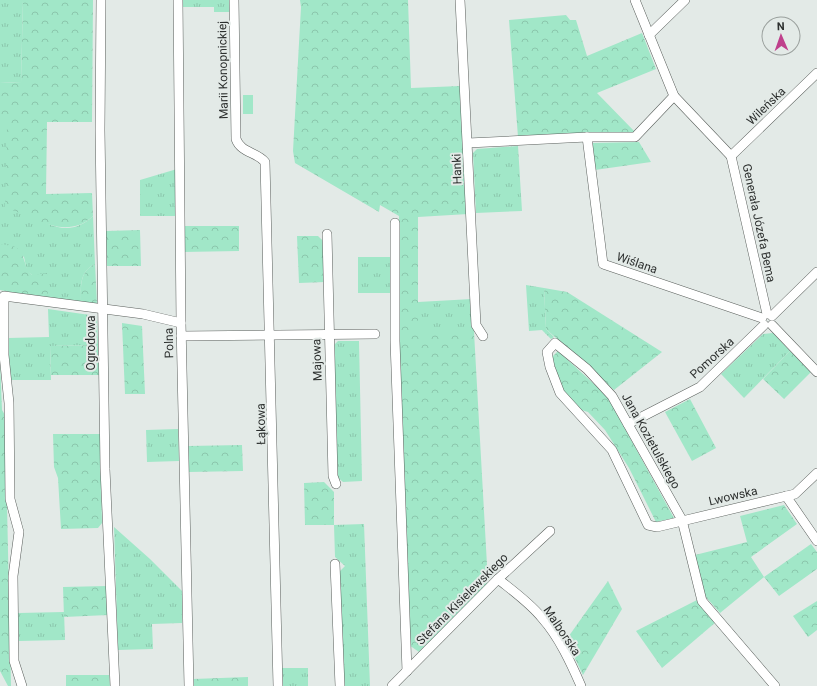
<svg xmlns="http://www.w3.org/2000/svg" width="817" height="686" font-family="Roboto,sans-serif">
<defs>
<pattern id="grass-tufts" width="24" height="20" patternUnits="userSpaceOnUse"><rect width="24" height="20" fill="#a1e7c8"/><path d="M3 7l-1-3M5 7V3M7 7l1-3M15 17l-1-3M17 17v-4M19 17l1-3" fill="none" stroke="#8bc6ac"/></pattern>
<pattern id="forest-crowns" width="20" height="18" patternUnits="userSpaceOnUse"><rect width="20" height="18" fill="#a1e7c8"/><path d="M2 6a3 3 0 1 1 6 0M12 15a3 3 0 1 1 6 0" fill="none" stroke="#8bc6ac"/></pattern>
</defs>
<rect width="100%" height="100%" fill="#e3eae7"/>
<g fill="url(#grass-tufts)">
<polygon points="0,0 23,0 21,82 0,83"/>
<polygon points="182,0 231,0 232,12 214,12 214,7 182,7"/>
<path d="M7 126 46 223C64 231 78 230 93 216L95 264C79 272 81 286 81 303L48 300 32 275 27 271 24 257 8 246 0 245V127Z"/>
<polygon points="518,146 522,211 476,213 473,153 477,149"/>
<polygon points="177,169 177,216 140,216 140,180"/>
<polygon points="358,257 392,257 391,293 358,293"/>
<polygon points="526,285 544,288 546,329 554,337 551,339 542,330 529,331"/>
<polygon points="472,299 474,332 418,333 418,302"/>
<polygon points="48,309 97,316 98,345 50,346 51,380 10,380 8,338 49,337"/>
<polygon points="773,333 790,351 744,398 721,374 763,334"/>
<polygon points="338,341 359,341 362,481 343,482 336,476 333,346"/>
<polygon points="178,429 179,461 147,462 146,430"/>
<polygon points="364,524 370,686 343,686 339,572 345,566 335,557 334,525"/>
<polygon points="114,527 150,559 182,591 182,623 152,624 153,649 118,650"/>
<polygon points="64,612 65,640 19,641 18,613"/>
<polygon points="308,668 308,686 283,686 282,668"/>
</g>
<g fill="url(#forest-crowns)">
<path d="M23 0H93L92 122H47L46 194 92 193 93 216C67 241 34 218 5 207L7 127H0V83L21 82Z"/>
<polygon points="300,0 408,0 411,88 460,86 468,214 418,217 418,332 474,332 488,583 429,645 428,642 419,652 409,645 398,341 399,216 380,205 379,212 295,163 293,151 301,7"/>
<polygon points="566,15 570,20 576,20 587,56 642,33 656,69 597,93 635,132 518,137 509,20"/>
<polygon points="639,142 651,162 595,170 592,143"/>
<polygon points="183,226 239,226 239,251 183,252"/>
<polygon points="140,230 141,266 106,266 106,231"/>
<polygon points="297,236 318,236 324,242 325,282 299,283"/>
<path d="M3 244C7 246 15 245 18 249 26 257 24 269 32 275L47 273 48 300 0 290V245Z"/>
<path d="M95 264 97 304 81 303C81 286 79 272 95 264Z"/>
<polygon points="544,288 567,292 662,352 614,390 546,329"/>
<polygon points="122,323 142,326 145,394 125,394"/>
<polygon points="98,345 99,375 51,375 50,346"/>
<polygon points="558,351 607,396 674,518 656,522 629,468 605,430 588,412 578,409 564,395 551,358"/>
<polygon points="790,351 811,372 784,399 763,379"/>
<polygon points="0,360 2,410 5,415 11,686 8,686 0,671"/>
<polygon points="690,399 716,448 692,461 665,412"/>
<polygon points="53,434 100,434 102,523 98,528 61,529 58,478 54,467"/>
<polygon points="242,445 243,471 189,472 188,446"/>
<polygon points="324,482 334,492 334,525 305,525 304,483"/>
<polygon points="784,505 797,524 751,557 764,577 811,544 817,552 817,569 779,596 764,577 720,613 705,596 695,555 747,542 740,516"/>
<polygon points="608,581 622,609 583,675 566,640"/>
<polygon points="107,586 108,615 64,617 63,587"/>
<polygon points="697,600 716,622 662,668 636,631"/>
<polygon points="817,601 817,630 808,637 793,616"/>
<polygon points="66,675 109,675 110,686 66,686"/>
<polygon points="248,677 248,686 194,686 193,679"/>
</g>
<rect fill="#a1e7c8" x="243" y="95" width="10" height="19"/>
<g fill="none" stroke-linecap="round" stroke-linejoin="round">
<defs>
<g id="minor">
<polyline points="101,0 100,130 105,469 115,686"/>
<polyline points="178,0 181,323 189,686"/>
<path d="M234 0 236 139C241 153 257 152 265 162L278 686"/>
<polyline points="460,0 476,325 483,336"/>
<polyline points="635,0 674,96 731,156 767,314"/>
<polyline points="649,35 685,0"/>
<polyline points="587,137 603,264 762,318"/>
<polyline points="468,143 587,137 635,137 674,96"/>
<polyline points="731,156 817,73"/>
<polyline points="395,223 395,341 407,671"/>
<polyline points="327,234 333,476 336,484"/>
<polyline points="772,316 817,272"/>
<polyline points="772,325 817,372"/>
<polyline points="181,336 375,334"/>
<polyline points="628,424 700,387 764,325"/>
<polyline points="786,496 817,541"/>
<polyline points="335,564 340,686"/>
<path d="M498 579C513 591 530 603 542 618 559 637 571 663 581 686"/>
<polyline points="22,686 14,661 13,576 19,532 10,499 9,403 4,355 4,296 143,314 181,323"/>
<polyline points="392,686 498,579 550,531"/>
<polyline points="775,686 702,601 682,520 612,396 587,369 555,343 547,352 550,367 560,393 612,450 648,525 657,527 795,494 817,473"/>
</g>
</defs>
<use href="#minor" stroke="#5b605d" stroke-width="10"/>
<use href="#minor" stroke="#fff" stroke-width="9"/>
</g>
<g text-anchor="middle" stroke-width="4" stroke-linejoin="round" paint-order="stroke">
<g font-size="12" fill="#2d302f" stroke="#e3eae7">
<text transform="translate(223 70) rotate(-91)" y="4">Marii Konopnickiej</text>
<text transform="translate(766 106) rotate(-44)" y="4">Wileńska</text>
<text transform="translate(457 169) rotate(-92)" y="4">Hanki</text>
<text transform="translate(759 223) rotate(78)" y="4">Generała Józefa Bema</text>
<text transform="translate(637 263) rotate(19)" y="4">Wiślana</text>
<text transform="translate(91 343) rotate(-90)" y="4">Ogrodowa</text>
<text transform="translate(169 343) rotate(-91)" y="4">Polna</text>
<text transform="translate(712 358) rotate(-42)" y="4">Pomorska</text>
<text transform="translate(317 360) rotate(-92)" y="4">Majowa</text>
<text transform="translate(261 424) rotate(-91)" y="4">Łąkowa</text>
<text transform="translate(651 441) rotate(61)" y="4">Jana Kozietulskiego</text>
<text transform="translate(733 496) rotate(-13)" y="4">Lwowska</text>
<text transform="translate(462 599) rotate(-45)" y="4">Stefana Kisielewskiego</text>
<text transform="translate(562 631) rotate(56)" y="4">Malborska</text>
</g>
</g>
<g transform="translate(781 36) rotate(358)"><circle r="19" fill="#e3eae7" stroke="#9aa09d"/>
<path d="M0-3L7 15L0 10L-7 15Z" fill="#bf408c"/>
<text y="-6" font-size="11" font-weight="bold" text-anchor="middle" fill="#2d302f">N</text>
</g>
</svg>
